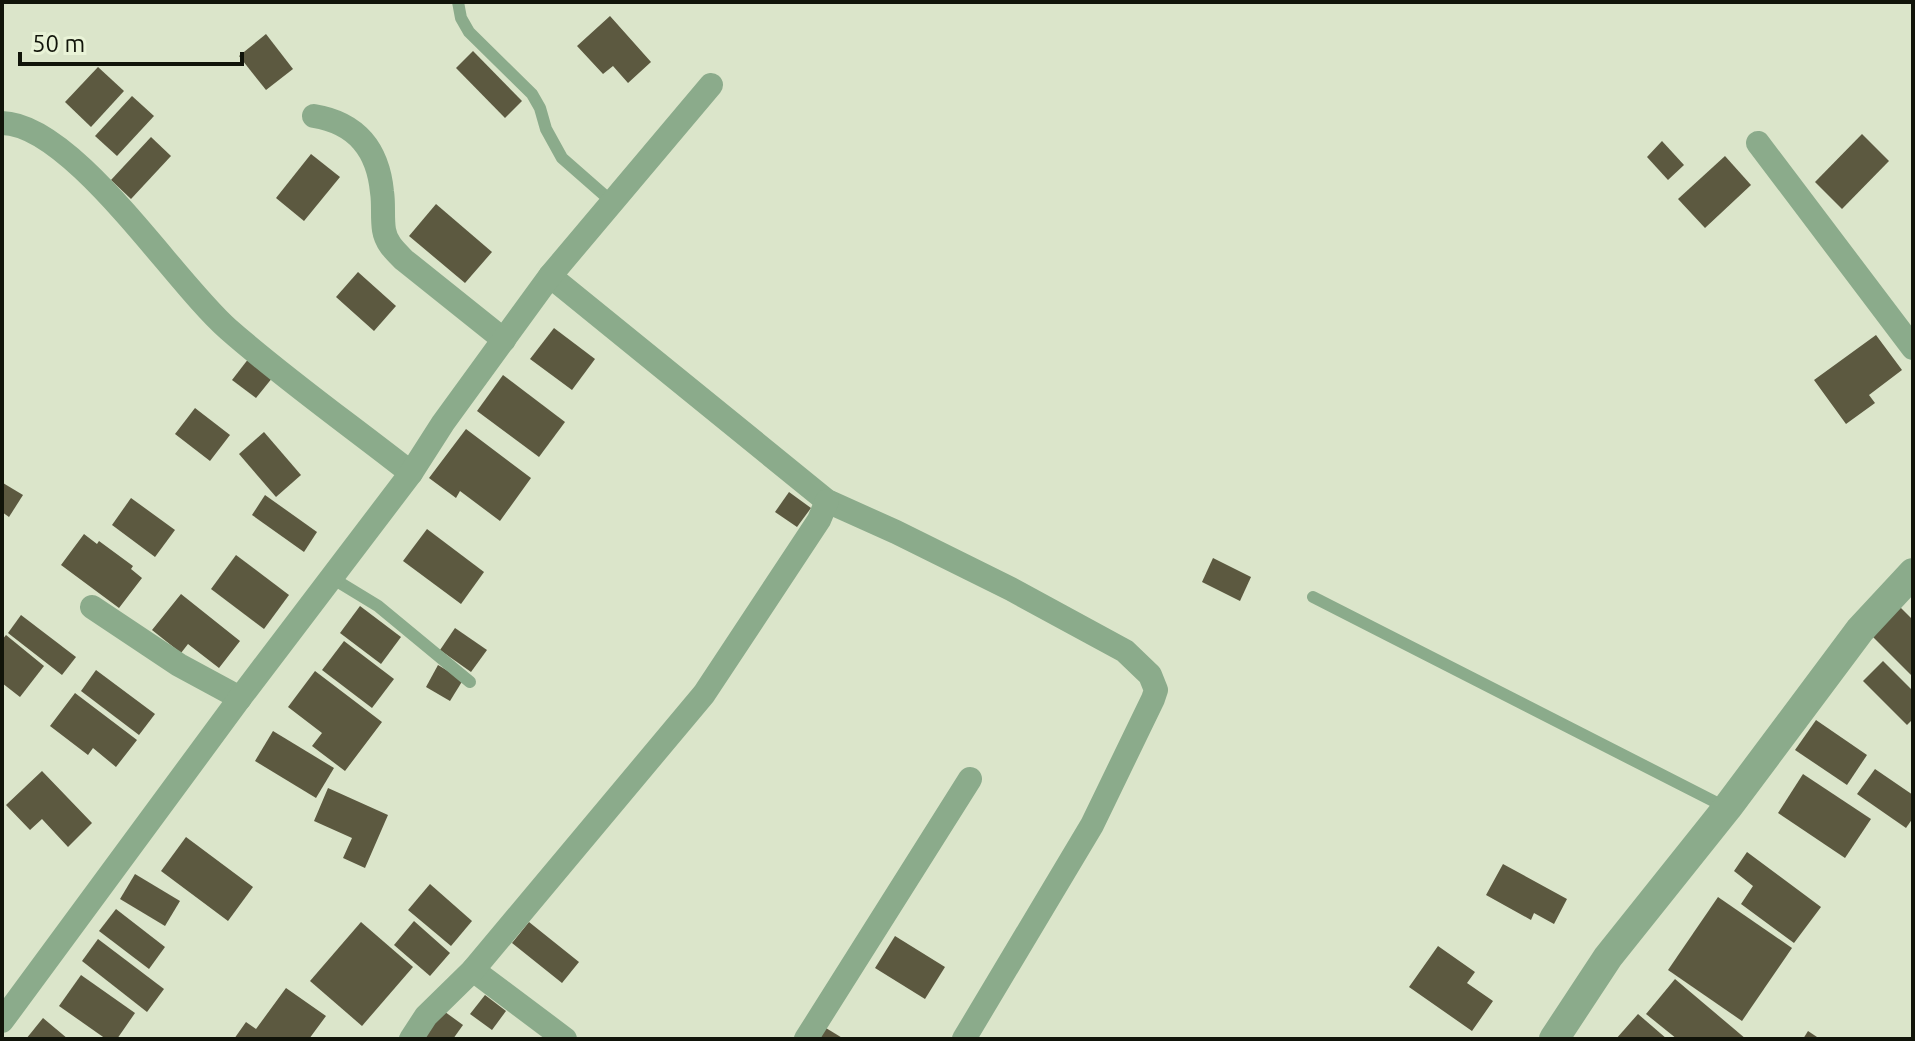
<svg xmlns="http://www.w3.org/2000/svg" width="1915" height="1041" font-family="Ubuntu,sans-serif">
<rect width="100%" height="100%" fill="#dbe5ca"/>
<g fill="#5c5940">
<polygon points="610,16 651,62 628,83 613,66 603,74 577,46"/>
<polygon points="266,34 293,69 266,90 239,56"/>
<polygon points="473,51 522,101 505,118 456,68"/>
<polygon points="98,67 124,91 91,127 65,102"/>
<polygon points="132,96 154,116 117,156 95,136"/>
<polygon points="1862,134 1889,161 1842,209 1815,182"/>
<polygon points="151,137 171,156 131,199 111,180"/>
<polygon points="1662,141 1684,165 1668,180 1647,157"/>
<polygon points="311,154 340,177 304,221 276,198"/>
<polygon points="1725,156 1751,185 1705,228 1678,199"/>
<polygon points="436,204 492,252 465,283 409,236"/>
<polygon points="358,272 396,306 374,331 336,297"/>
<polygon points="554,328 595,359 572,390 530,359"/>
<polygon points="1876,335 1902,370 1869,395 1875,403 1846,424 1814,380"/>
<polygon points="249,358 273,377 256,398 232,380"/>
<polygon points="503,375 565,422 539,457 477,411"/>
<polygon points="195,408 230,435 210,461 175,434"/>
<polygon points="466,429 531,478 500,521 460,491 456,498 429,478"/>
<polygon points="264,432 301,475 276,497 239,454"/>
<polygon points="3,483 23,495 9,517 2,512"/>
<polygon points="789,492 811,508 797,527 775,512"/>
<polygon points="265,495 317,532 304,552 252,515"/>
<polygon points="131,498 175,530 155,557 112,525"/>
<polygon points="427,529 484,572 461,604 403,561"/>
<polygon points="84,534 97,544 99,541 133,566 131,569 142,578 119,608 61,565"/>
<polygon points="236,555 289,595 264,629 211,589"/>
<polygon points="1213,558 1251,577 1240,601 1202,582"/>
<polygon points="181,594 240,641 219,668 188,644 181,653 152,630"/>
<polygon points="1897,604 1913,620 1913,677 1869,633"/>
<polygon points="360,606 401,637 381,664 340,633"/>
<polygon points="21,615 76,657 62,675 8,633"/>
<polygon points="455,628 487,650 471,672 440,650"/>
<polygon points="6,635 44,666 20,697 2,683 2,640"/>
<polygon points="344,641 394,679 372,708 322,670"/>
<polygon points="1883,661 1913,691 1913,719 1907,725 1863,681"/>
<polygon points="438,665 463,680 450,701 426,687"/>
<polygon points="96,670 155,714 139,735 81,691"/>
<polygon points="315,671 382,722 345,771 312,746 322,733 288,707"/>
<polygon points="75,693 137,740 116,767 93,748 88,755 50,726"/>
<polygon points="1816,720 1867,755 1847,785 1795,750"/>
<polygon points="273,731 334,768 316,798 255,761"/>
<polygon points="1875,769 1913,795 1913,818 1906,828 1857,794"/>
<polygon points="42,771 92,823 68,847 42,819 30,830 6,805"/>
<polygon points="1803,774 1871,819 1845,858 1778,813"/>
<polygon points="328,788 388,815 365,868 343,858 352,838 314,821"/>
<polygon points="186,837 253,887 228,921 161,871"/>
<polygon points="1747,852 1821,907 1794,943 1741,904 1753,886 1734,871"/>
<polygon points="1503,864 1567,899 1554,924 1534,913 1531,920 1486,895"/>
<polygon points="135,874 180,901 165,926 120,899"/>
<polygon points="430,884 472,921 451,946 408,910"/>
<polygon points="1718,897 1792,948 1742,1021 1668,970"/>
<polygon points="116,909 165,947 149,969 99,931"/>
<polygon points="414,921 450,953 430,976 394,945"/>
<polygon points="361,922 413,967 362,1026 310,981"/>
<polygon points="529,922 579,962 562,983 512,943"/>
<polygon points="895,936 945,967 925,999 875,968"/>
<polygon points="98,939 164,989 147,1012 82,961"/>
<polygon points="1438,946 1475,972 1467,983 1493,1001 1472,1031 1409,987"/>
<polygon points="81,975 135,1013 117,1039 106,1039 59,1006"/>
<polygon points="1675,979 1746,1039 1677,1039 1646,1014"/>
<polygon points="286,988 326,1016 309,1039 234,1039 246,1022 256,1029"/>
<polygon points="485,995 506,1011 492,1030 470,1014"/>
<polygon points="441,1009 463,1025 453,1039 419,1039"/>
<polygon points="1638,1014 1667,1039 1616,1039"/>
<polygon points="43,1018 68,1039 26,1039"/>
<polygon points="821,1025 844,1039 813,1039"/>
<polygon points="1808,1031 1820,1039 1803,1039"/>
</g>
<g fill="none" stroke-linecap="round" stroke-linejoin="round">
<g stroke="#8bab8b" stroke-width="12">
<polyline points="458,2 461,18 469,32 532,94 540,108 546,129 562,158 611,201"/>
<polyline points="332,578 378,606 470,682"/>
<polyline points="1313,597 1727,808"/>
</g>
<g stroke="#8bab8b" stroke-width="24">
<path d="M314 116C357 123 378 150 382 192 384 204 382 218 384 230 386 243 395 251 404 260L504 340"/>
<path d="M2 123C73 124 174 282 228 329 286 380 350 425 411 473"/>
<polyline points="1758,143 1913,348"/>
<polyline points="550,276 827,501 896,532 1011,589 1125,651 1150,675 1156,690 1153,699 1092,825 964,1039"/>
<polyline points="92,607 179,665 240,698"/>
<polyline points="473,970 565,1039"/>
<polyline points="2,1021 240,698 411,473 443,423 550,276 711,85"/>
<polyline points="411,1039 426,1016 473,970 704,694 819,520 827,501"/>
<polyline points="806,1039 970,779"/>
</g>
<polyline stroke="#8bab8b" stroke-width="30" points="1554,1039 1608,957 1727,808 1860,630 1913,573"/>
</g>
<rect width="1915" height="1041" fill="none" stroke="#11140a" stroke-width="8"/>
<path d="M20 52v12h222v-12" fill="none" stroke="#11140a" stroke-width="4"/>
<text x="32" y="52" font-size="24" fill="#11140a" stroke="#e9f3d7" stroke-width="6" paint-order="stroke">50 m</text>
</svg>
